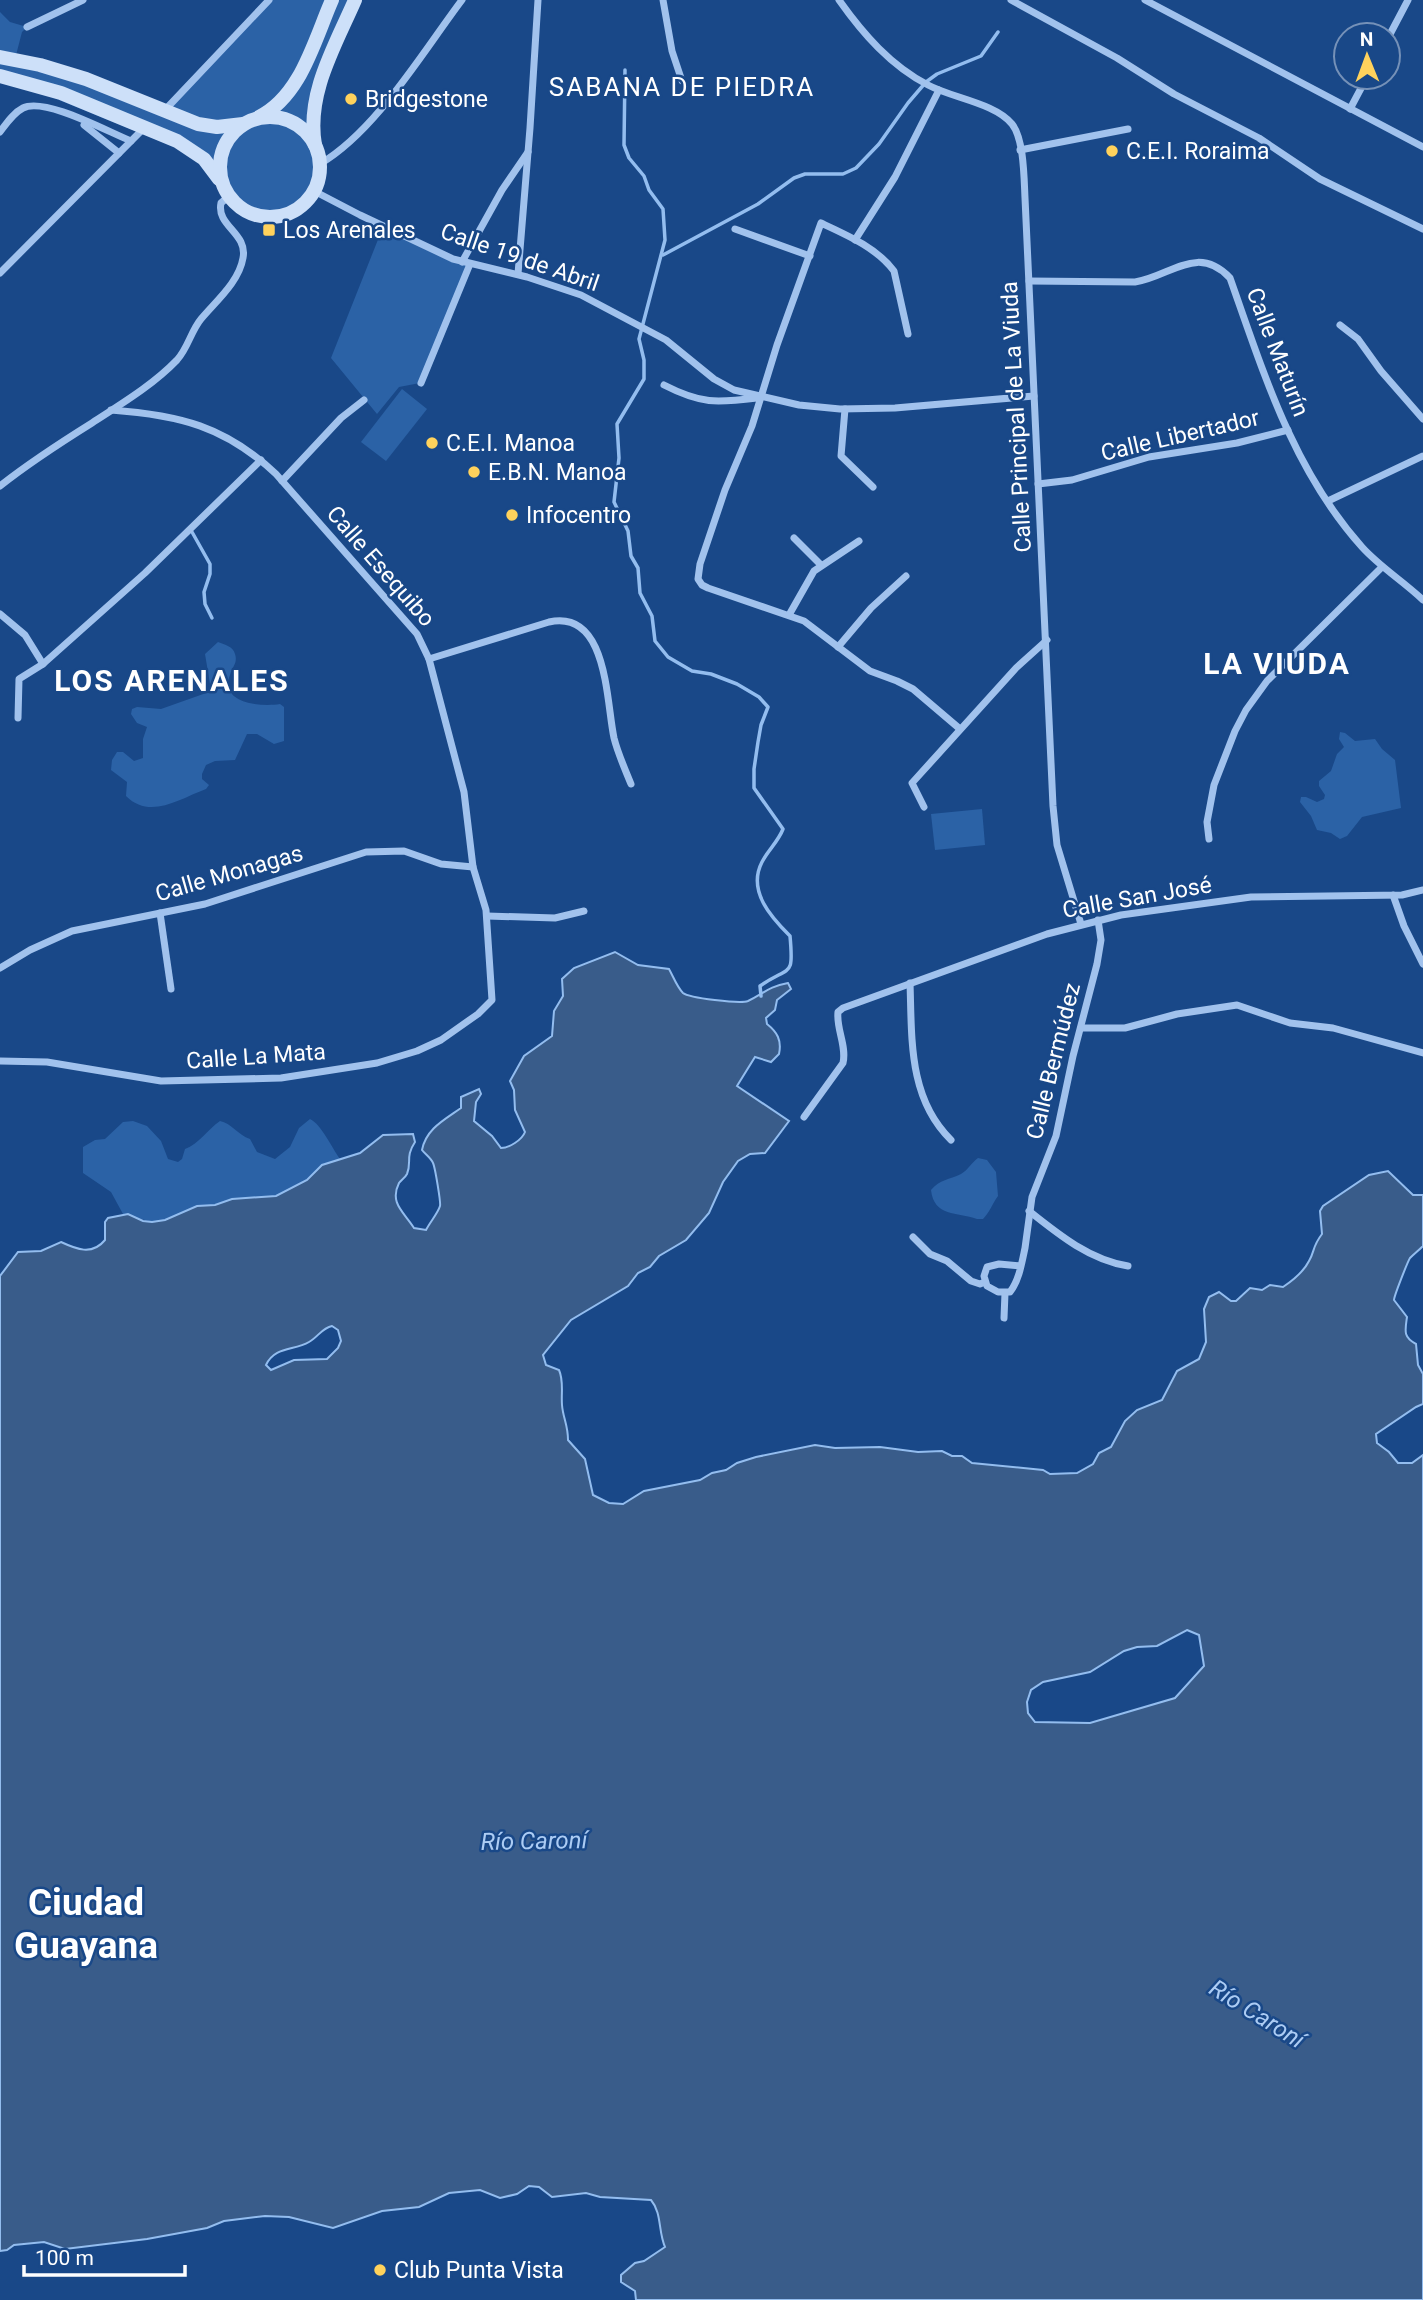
<svg xmlns="http://www.w3.org/2000/svg" width="1423" height="2300" font-family="Roboto,sans-serif">
<rect width="100%" height="100%" fill="#194888"/>
<g fill="#2b62a6">
<polygon points="269,0 355,0 324,71 315,146 320,164 317,182 309,198 302,205 277,216 259,216 242,209 229,196 204,159 0,76 0,12 10,22 27,27 22,32 15,59 163,111"/>
<polygon points="383,227 470,265 420,383 399,387 377,414 331,358"/>
<polygon points="402,389 427,409 386,461 361,442"/>
<path d="M218 642C225 645 233 646 235 654 238 663 232 667 230 675 219 704 262 707 280 704L284 707V741L274 744 257 734H247L235 760 215 761 206 765 202 774V779L209 785 206 789C179 799 150 820 126 796L127 782 111 770 112 760 117 752H123L134 761 143 758V739L147 727 137 723 131 714 132 709 137 707 161 709 209 692 210 684 205 654Z"/>
<polygon points="1340,732 1345,733 1355,741 1375,739 1382,749 1395,760 1401,808 1362,817 1347,836 1340,839 1331,833 1317,830 1311,816 1300,802 1301,797 1306,797 1317,802 1324,799 1325,795 1319,786 1319,781 1331,771 1337,754 1344,747 1339,739"/>
<polygon points="982,809 985,845 935,850 931,814"/>
<path d="M310 1119C321 1124 332 1148 340 1159L322 1165 307 1180 276 1196 232 1199 215 1205 197 1206 165 1220 152 1222 123 1214 111 1192 83 1173V1147L95 1140 105 1139 123 1122 133 1121 147 1126 161 1141 168 1159 178 1162 182 1159 185 1149C199 1144 207 1130 220 1121 231 1123 238 1135 250 1139L257 1152 275 1159 290 1147 299 1128Z"/>
<path d="M978 1158 987 1160 996 1172 998 1196C992 1204 990 1212 983 1219H977C957 1212 934 1217 931 1190 940 1179 949 1180 961 1174 968 1170 972 1162 978 1158Z"/>
</g>
<path fill="#395c8a" stroke="#93bdef" stroke-width="2" fill-rule="evenodd" d="M615 952 638 965 669 969C673 976 677 987 683 993 689 998 740 1004 748 1001 765 993 767 987 788 983L791 989 777 1000 775 1010 766 1018 767 1024C777 1032 782 1040 779 1054L771 1062 755 1057 737 1086 789 1121 765 1153 750 1154 738 1161 723 1182 709 1213 686 1240 659 1256 650 1267 638 1273 628 1286 571 1320 543 1355 546 1365 559 1370C564 1381 561 1393 562 1405 563 1418 568 1425 568 1440L585 1459 593 1495 609 1503 623 1504 644 1491 700 1480 712 1473 726 1470 737 1463 756 1457 815 1445 835 1448 880 1447 918 1452 942 1451 952 1456H962L972 1463 1043 1470 1050 1474 1077 1473 1093 1464 1099 1453 1111 1447 1125 1421 1137 1410 1162 1400 1177 1371 1199 1359 1206 1342 1204 1309 1209 1297 1219 1292 1231 1301H1236L1250 1288 1262 1290 1270 1285 1283 1287C1292 1281 1304 1271 1309 1261 1315 1251 1312 1247 1322 1234L1320 1211 1323 1206 1369 1175 1388 1171 1413 1195H1423V1246C1419 1250 1414 1254 1410 1258 1408 1261 1394 1296 1394 1300L1407 1317C1405 1331 1403 1337 1416 1344L1418 1365 1423 1374V1404L1416 1407 1376 1434 1377 1443 1389 1452 1398 1463H1412L1423 1455V2300H636L635 2291 621 2282V2275L635 2263 644 2261 665 2247C658 2231 662 2213 651 2200L600 2197 586 2193 552 2197 539 2187 529 2186 517 2194 500 2198 480 2190 449 2193 419 2207 382 2211 333 2228 289 2217 265 2216 224 2221 207 2228 147 2239 65 2249 44 2242 14 2245 7 2250 0 2251V1276L18 1252 41 1251 61 1242C76 1249 92 1256 105 1240V1222L108 1218 128 1214 143 1221 152 1222 165 1220 197 1206 215 1205 232 1199 276 1196 307 1180 322 1165 360 1153 383 1135 413 1134 415 1142C405 1157 412 1162 407 1174 405 1178 401 1180 399 1183 389 1203 404 1212 414 1228L426 1230C430 1222 438 1213 440 1206 441 1203 435 1167 433 1163 431 1158 425 1154 422 1150 426 1129 444 1120 461 1108V1097L479 1089 481 1094 476 1102 474 1121 492 1136 501 1148C509 1148 522 1140 525 1132L515 1110 514 1090 510 1081 524 1056 552 1036 554 1011 563 996 562 979 574 968ZM332 1326 338 1330 341 1341 338 1348 327 1359 294 1360 271 1370 266 1365C275 1346 294 1351 309 1342 318 1337 322 1328 332 1326ZM1187 1630 1199 1635 1204 1666 1175 1698 1090 1723 1035 1722 1028 1713 1027 1702 1031 1690 1043 1682 1090 1672 1124 1651 1137 1647 1157 1646Z"/>
<g fill="none" stroke-linecap="round" stroke-linejoin="round">
<g stroke="#93bdef" stroke-width="3.5">
<path d="M625 70 624 145 629 158 644 176 649 190 663 209 665 240 639 339 644 360V379L617 424 619 458 614 502 628 531 631 556 638 568 640 593 652 616 655 641 668 657 692 671 711 674 737 684 759 697 768 707 761 725 758 742 754 769V788L783 829C778 842 768 850 762 862 747 891 771 917 790 936 794 979 790 965 760 986L761 996"/>
<polyline points="663,255 758,204 794,178 805,174 843,174 856,168 879,144 908,103 926,82 937,74 981,56 998,32"/>
<polyline points="192,532 210,564 210,574 204,592 205,604 212,618"/>
</g>
<g stroke="#a1c2ed" stroke-width="7">
<polyline points="663,0 672,51 682,81"/>
<path d="M839 0C863 34 891 66 928 85 952 98 995 103 1012 124 1024 139 1024 178 1025 198L1053 806 1057 845 1081 924"/>
<polyline points="1011,0 1117,58 1174,94 1259,138 1320,179 1423,229"/>
<polyline points="1145,0 1423,147"/>
<polyline points="27,27 83,0"/>
<polyline points="1388,38 1408,0"/>
<polyline points="1350,109 1367,77"/>
<polyline points="164,111 269,0"/>
<polyline points="84,125 119,153"/>
<path d="M0 132C6 124 13 113 23 108 45 97 108 132 131 141"/>
<polyline points="1020,150 1128,129"/>
<path d="M320 164C376 131 422 53 462 0"/>
<polyline points="314,191 360,215 453,259 527,277 581,295 666,340 714,379 734,390 799,405 840,409 895,408 1034,396"/>
<polyline points="735,229 810,256"/>
<polyline points="855,240 895,177 939,90"/>
<polyline points="462,262 502,190 528,152"/>
<polyline points="0,273 145,127"/>
<polyline points="518,274 530,128 538,0"/>
<path d="M1029 281 1135 282C1170 277 1197 243 1230 278 1264 374 1293 470 1362 547 1380 567 1403 581 1423 600"/>
<polyline points="1340,325 1358,339 1381,371 1423,419"/>
<path d="M908 334 894 271C877 248 847 235 821 223L777 345 752 426 725 490 700 564 698 579 702 585 708 588 804 621 870 671 897 681 913 689 960 729"/>
<polyline points="421,383 470,264"/>
<path d="M664 385C701 404 716 403 757 398"/>
<polyline points="845,409 841,456 873,487"/>
<polyline points="282,481 341,418 364,400"/>
<polyline points="1038,484 1072,480 1149,457 1237,443 1288,430"/>
<path d="M0 486C29 463 60 443 92 423 121 404 153 385 177 360 188 348 191 331 201 319 216 301 239 282 243 258 248 233 216 226 221 203L229 196"/>
<polyline points="1328,501 1423,456"/>
<polyline points="794,538 821,565"/>
<polyline points="0,614 25,635 43,664"/>
<polyline points="789,615 814,571 859,541"/>
<polyline points="838,647 871,608 906,576"/>
<path d="M429 659 549 622C608 609 606 701 614 738 618 754 625 769 631 784"/>
<polyline points="18,718 19,679 43,664 145,573 261,460"/>
<polyline points="924,807 912,783 1016,668 1047,640"/>
<polyline points="1209,839 1207,822 1214,785 1235,731 1246,710 1267,681 1382,567"/>
<polyline points="1393,895 1404,926 1423,964"/>
<polyline points="160,913 171,989"/>
<polyline points="487,916 555,918 584,911"/>
<polyline points="0,968 30,950 72,931 205,904 366,852 404,851 441,864 473,867"/>
<path d="M910 983C912 1038 908 1098 951 1140"/>
<polyline points="1081,1028 1125,1028 1177,1014 1237,1005 1290,1023 1333,1028 1423,1053"/>
<path d="M0 1061 47 1062 161 1081 281 1078 377 1063 417 1051 441 1040 478 1014 492 1000 486 910 473 867 464 792 429 659 417 634 276 474C225 426 179 415 111 410"/>
<path d="M804 1117 843 1063C847 1046 836 1029 838 1012L843 1008 1047 934 1121 915 1251 897 1402 895 1423 890"/>
<path d="M1029 1211C1059 1235 1090 1260 1128 1266"/>
<polyline points="913,1237 930,1254 947,1261 971,1281 980,1284 985,1282"/>
<path d="M1021 1266 999 1264 987 1267 984 1276 987 1286 998 1292H1010C1019 1281 1022 1262 1025 1248L1032 1197 1056 1136 1073 1056 1097 964 1101 940 1098 920"/>
<polyline points="1004,1318 1005,1293"/>
</g>
<g stroke="#cde0f9" stroke-width="14">
<polyline points="0,57 40,65 86,79 198,124 217,127 243,124"/>
<polyline points="0,76 61,93 177,141 204,159 219,179"/>
<path d="M259 117C301 96 314 41 332 0"/>
<circle cx="270" cy="167" r="50"/>
<path d="M315 145C306 94 335 46 355 0"/>
</g>
</g>
<g fill="#ffd25c" stroke="#194888" stroke-width="2.5">
<circle cx="351" cy="99" r="7"/>
<circle cx="1112" cy="151" r="7"/>
<rect x="262" y="223" width="14" height="14" rx="3.5"/>
<circle cx="432" cy="443" r="7"/>
<circle cx="474" cy="472" r="7"/>
<circle cx="512" cy="515" r="7"/>
<circle cx="380" cy="2270" r="7"/>
</g>
<g text-anchor="middle" stroke-width="5" stroke-linejoin="round" paint-order="stroke">
<g font-size="23" fill="#fff" stroke="#194888" text-anchor="start">
<text x="365" y="107">Bridgestone</text>
<text x="1126" y="159">C.E.I. Roraima</text>
<text x="283" y="238">Los Arenales</text>
<text x="446" y="451">C.E.I. Manoa</text>
<text x="488" y="480">E.B.N. Manoa</text>
<text x="526" y="523">Infocentro</text>
<text x="394" y="2278">Club Punta Vista</text>
</g>
<g font-size="23" fill="#fff" stroke="#194888">
<text transform="translate(520 257) rotate(19)" y="8">Calle 19 de Abril</text>
<text transform="translate(1278 352) rotate(69)" y="8">Calle Maturín</text>
<text transform="translate(1016 417) rotate(-93)" y="8">Calle Principal de La Viuda</text>
<text transform="translate(1180 435) rotate(-13)" y="8">Calle Libertador</text>
<text transform="translate(381 566) rotate(49)" y="8">Calle Esequibo</text>
<text transform="translate(229 873) rotate(-16)" y="8">Calle Monagas</text>
<text transform="translate(1137 897) rotate(-10)" y="8">Calle San José</text>
<text transform="translate(256 1056) rotate(-4)" y="8">Calle La Mata</text>
<text transform="translate(1053 1061) rotate(-76)" y="8">Calle Bermúdez</text>
</g>
<g font-size="24" font-style="italic" fill="#acccf4" stroke="#194888">
<text transform="translate(534 1841) rotate(-1)" y="8">Río Caroní</text>
<text transform="translate(1257 2014) rotate(32)" y="8">Río Caroní</text>
</g>
<g font-size="26" letter-spacing="2" fill="#fff" stroke="#194888">
<text x="682" y="96">SABANA DE PIEDRA</text>
</g>
<g font-size="30" font-weight="bold" letter-spacing="2" fill="#fff" stroke="#194888">
<text x="1277" y="674">LA VIUDA</text>
<text x="172" y="691">LOS ARENALES</text>
</g>
<g font-size="37" font-weight="bold" fill="#fff" stroke="#194888">
<text x="86" y="1915">Ciudad<tspan x="86" dy="43">Guayana</tspan></text>
</g>
</g>
<g transform="translate(1367 56) rotate(359)"><circle r="33" fill="#194888" stroke="#7591b8" stroke-width="2"/>
<path d="M0-5L12 26L0 18L-12 26Z" fill="#ffd25c"/>
<text y="-10" font-size="19" font-weight="bold" text-anchor="middle" fill="#ffffff">N</text>
</g>
<path d="M24 2265v10h161v-10" fill="none" stroke="#ffffff" stroke-width="3.5"/>
<text x="35" y="2265" font-size="21" fill="#ffffff" stroke="#194888" stroke-width="5" paint-order="stroke">100 m</text>
</svg>
